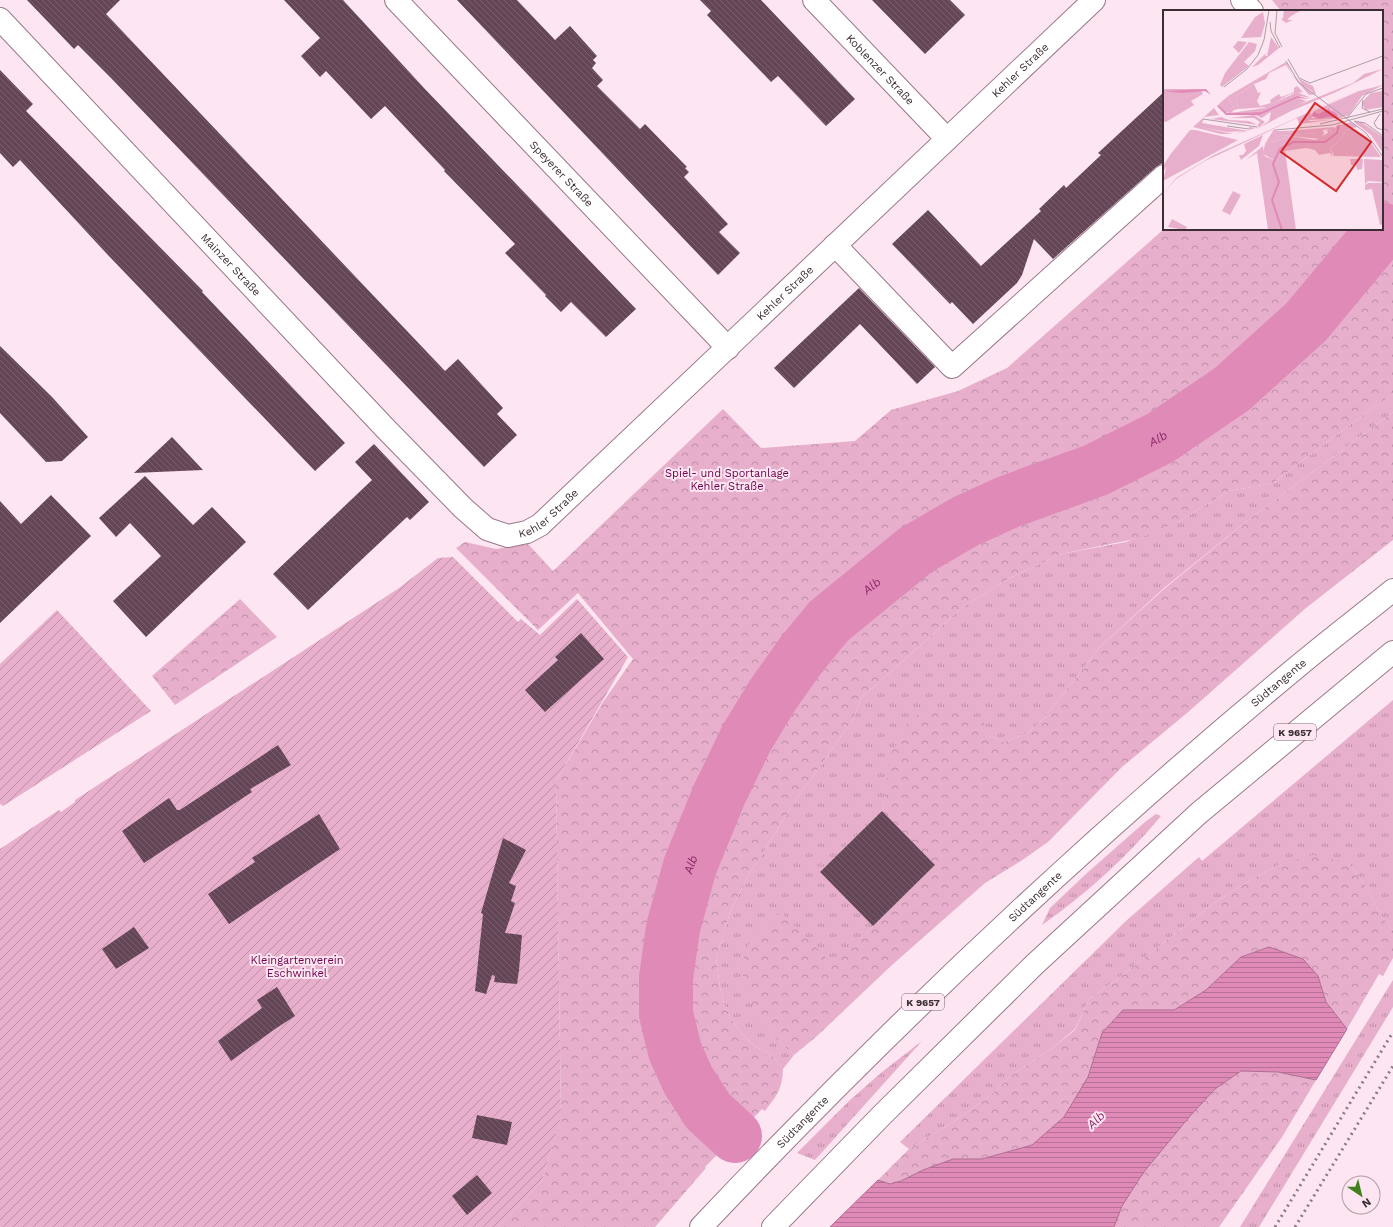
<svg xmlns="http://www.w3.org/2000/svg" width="1393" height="1227" font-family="'Work Sans',sans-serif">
<defs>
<pattern id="grass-tufts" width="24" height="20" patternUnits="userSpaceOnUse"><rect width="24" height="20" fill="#e7afcb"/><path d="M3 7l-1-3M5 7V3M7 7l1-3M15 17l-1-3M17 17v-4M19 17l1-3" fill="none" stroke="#bc8fa6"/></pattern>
<pattern id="forest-crowns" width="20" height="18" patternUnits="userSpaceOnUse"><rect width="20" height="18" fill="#e7afcb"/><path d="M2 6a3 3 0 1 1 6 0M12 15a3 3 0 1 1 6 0" fill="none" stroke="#bc8fa6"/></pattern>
<pattern id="garden-furrows" width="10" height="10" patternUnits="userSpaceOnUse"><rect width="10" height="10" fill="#e7afcb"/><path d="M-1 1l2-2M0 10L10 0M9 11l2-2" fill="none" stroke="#bc8fa6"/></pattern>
<pattern id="water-rules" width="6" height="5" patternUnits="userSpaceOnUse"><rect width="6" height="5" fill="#e08ab8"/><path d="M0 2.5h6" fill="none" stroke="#b77196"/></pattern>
<pattern id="building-back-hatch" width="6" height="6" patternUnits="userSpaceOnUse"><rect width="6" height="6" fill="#654656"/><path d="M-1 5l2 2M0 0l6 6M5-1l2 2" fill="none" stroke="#785e6c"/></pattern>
</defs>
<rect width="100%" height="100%" fill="#fde6f1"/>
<g fill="url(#grass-tufts)">
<polygon points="1393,394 1393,412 1247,521 1164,588 1100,647 1045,717 1028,733 1004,742 989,736 886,789 882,811 820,872 873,926 833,966 770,1033 794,1055 783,1069 771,1054 756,1047 747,1039 735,1025 725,1007 720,988 716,958 730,912 749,874 768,845 793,804 853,720 861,698 921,645 959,610 1006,580 1061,554 1126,542 1179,521 1229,491 1273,483 1347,427"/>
<polygon points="1393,700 1393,930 1382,917 1367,888 1348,862 1281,864 1250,880 1214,903 1116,980 1089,999 1075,1029 1051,1049 1012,1075 989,1097 953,1122 909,1149 900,1142 1127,920 1199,857 1202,861"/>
<path d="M1156 814 1161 816C1126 858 1086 894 1042 925L1050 908 1087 873 1145 822Z"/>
<polygon points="1393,980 1393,1007 1259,1227 1240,1227"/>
<polygon points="922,1041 815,1160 797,1153 850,1100 882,1072"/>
</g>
<g fill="url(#forest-crowns)">
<path d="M1272 0H1393V394L1347 427 1273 483 1229 491 1179 521 1140 538 1061 554 1006 580 959 610 921 645 861 698 853 720 793 804 768 845 749 874 730 912 716 958 720 988 725 1007 735 1025 747 1039 756 1047 771 1054 783 1069C782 1090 777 1095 765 1111L762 1109 705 1167 706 1168 655 1227H498L542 1181 561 1118 556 781 603 702 633 659 578 593 538 630 456 548 465 542 496 549 528 544 553 571 723 409 761 448 855 441 891 410 958 391 1007 368 1164 229H1382V11H1281Z"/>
<polygon points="1393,412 1393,540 1306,608 1187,713 1122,767 1048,842 1021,861 985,883 892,965 817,1036 794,1055 770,1033 755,1012 743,977 744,950 780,911 833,965 935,865 882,811 892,752 910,718 934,708 963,713 983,721 989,736 1004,742 1028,733 1045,717 1100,647 1164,589 1247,521"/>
<polygon points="240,599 277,637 175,705 152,676"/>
<polygon points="1313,855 1348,862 1367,888 1382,917 1393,930 1393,958 1383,976 1379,974 1347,1029 1326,1002 1318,976 1303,959 1269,947 1241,957 1206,990 1173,1010 1123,1010 1102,1033 1088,1077 1064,1117 1032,1145 982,1159 953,1159 923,1170 901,1181 890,1184 878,1180 909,1149 953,1122 989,1097 1012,1075 1051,1049 1075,1030 1089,999 1116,980 1214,903 1250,880 1281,864"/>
<polygon points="1241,1071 1278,1072 1316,1080 1282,1137 1219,1227 1114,1227 1122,1206 1143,1173 1190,1116 1215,1089"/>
</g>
<g fill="url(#garden-furrows)">
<polygon points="453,557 518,622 521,619 540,635 577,599 628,657 556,781 561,1118 542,1181 498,1227 0,1227 0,849 59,810 61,812 75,802 75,800 399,588 438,558"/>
<polygon points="57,610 151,711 3,806 0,804 0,664"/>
</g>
<polygon fill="url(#water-rules)" stroke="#ae6e90" points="1269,947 1303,959 1318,976 1326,1002 1347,1029 1316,1080 1278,1072 1241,1071 1215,1089 1190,1116 1143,1173 1122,1206 1114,1227 830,1227 878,1180 890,1184 901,1181 923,1170 953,1159 982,1159 1032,1145 1064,1117 1088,1077 1102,1033 1123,1010 1174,1010 1206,990 1241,957"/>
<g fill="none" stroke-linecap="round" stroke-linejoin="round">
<path stroke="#e08ab8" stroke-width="54" id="s1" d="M735 1136 708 1111 688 1080 675 1051 666 1014V978L673 928 690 866 719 795 746 739 772 696 801 655 829 621 916 550 966 521 1008 502 1096 470 1160 438 1232 389 1306 322 1376 238 1381 229"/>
</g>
<g fill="url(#building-back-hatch)">
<polygon points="27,0 120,0 106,14 445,371 458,359 503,408 497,414 517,435 484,467 111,78 78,45 74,49"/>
<polygon points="284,0 343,0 424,88 636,309 606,337 571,302 561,312 545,296 546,295 505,253 515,244 444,171 445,170 385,106 371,119 326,71 320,77 301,56 320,38"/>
<polygon points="457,0 517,0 555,40 570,26 597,56 593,60 596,63 592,68 603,80 597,86 640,129 645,124 687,167 685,168 689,172 684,177 728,224 719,232 740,253 718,275"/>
<polygon points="700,0 761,0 855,99 826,126 778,76 771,82 707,15 711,11"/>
<polygon points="872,0 950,0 965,15 925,54"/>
<polygon points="0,70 33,104 26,111 203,291 202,292 345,443 315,471 107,254 20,160 13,167 0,153"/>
<polygon points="1164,92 1164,162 1156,167 1053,259 1034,239 1022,275 1017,283 973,324 952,302 950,304 892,244 928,210 981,266 1041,211 1039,209 1064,185 1066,188 1101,155 1098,153"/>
<polygon points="859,288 935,367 917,384 860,324 794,388 774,368"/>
<polygon points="0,346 52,397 88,437 62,461 46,462 0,413"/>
<polygon points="172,437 203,470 134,473"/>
<polygon points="374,444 429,502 410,520 407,517 308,610 273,574 372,480 355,462"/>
<polygon points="145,476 193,525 212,507 246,542 146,637 113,601 161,556 130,523 116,537 99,518"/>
<polygon points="51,495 91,536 0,623 0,501 21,524"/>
<polygon points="581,633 604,659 545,712 525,690 558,660 555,657"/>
<polygon points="278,745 291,765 250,789 252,792 144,863 122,831 169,798 177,810 180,810"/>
<polygon points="882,811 935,865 873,926 820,872"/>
<polygon points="319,814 340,849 229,924 208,894 255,862 252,858"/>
<polygon points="503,838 526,850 509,883 516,886 511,901 515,903 505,933 522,935 519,970 517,984 494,982 495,976 492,975 486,994 475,991 483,914 481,913"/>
<polygon points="134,927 149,948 116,969 102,949"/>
<polygon points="277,987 295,1016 275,1029 231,1061 218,1041 262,1008 257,1000"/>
<polygon points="477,1115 512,1122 507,1145 472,1138"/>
<polygon points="477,1175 492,1193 467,1215 452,1196"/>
</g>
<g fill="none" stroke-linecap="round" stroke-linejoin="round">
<defs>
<g id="minor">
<path id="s2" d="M396 0 728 348"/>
<path id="s3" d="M814 0 947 139"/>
<polyline points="1242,0 1252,11"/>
<path id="s4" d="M0 19 384 427 463 508 487 529 508 536 527 532 540 525 1094 0"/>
<polyline points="835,245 952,367 1164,176"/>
</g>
<g id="highway">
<path id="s5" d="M701 1227C888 1029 1087 841 1297 667 1328 641 1361 616 1393 590"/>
<polyline points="773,1227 882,1115 1035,964 1199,813 1393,652"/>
</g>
</defs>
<use href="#minor" stroke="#978" stroke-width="24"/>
<use href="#highway" stroke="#978" stroke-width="24"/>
<use href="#minor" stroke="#fff" stroke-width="22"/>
<use href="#highway" stroke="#fff" stroke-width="22"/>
<g stroke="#8d7b84" stroke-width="3" stroke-dasharray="2 4" stroke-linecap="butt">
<polyline points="1275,1227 1393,1032"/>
<polyline points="1295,1227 1393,1066"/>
</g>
</g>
<g text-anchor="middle" stroke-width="4" stroke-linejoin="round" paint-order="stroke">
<g fill="#fde6f1" stroke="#75646d" stroke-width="1">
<rect x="1274" y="724" width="42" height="16" rx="3"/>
<rect x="902" y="994" width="42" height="16" rx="3"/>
</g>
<g font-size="10" font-weight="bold" fill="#3b2d34">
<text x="1295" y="736">K 9657</text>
<text x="923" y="1006">K 9657</text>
</g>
<g font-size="11" fill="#3b2d34" stroke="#fde6f1">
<text dy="4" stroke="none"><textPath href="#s3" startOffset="96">Koblenzer Straße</textPath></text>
<text dy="4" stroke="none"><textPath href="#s4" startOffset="1423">Kehler Straße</textPath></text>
<text dy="4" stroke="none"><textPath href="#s2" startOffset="240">Speyerer Straße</textPath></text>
<text dy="4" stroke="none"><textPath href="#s4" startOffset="337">Mainzer Straße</textPath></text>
<text dy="4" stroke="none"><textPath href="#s4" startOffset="1099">Kehler Straße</textPath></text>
<text dy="4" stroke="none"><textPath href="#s4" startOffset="775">Kehler Straße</textPath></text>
<text dy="4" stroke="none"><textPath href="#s5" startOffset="794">Südtangente</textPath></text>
<text dy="4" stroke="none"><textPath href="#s5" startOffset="470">Südtangente</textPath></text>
<text dy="4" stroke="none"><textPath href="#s5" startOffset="146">Südtangente</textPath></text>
</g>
<g font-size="11" fill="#6c014a" stroke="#fde6f1">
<text x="727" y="477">Spiel- und Sportanlage<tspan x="727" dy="13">Kehler Straße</tspan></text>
<text x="297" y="964">Kleingartenverein<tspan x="297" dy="13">Eschwinkel</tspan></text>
</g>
<g font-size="12" font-style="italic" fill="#8c2866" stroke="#fde6f1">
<text dy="4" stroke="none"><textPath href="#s1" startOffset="957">Alb</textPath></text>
<text dy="4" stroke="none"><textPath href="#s1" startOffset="633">Alb</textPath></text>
<text dy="4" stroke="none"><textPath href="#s1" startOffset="296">Alb</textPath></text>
<text transform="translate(1096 1120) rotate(-44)" y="4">Alb</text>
</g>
</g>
<g transform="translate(1163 10)">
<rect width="220" height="220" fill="#fde6f1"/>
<path d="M108 27 116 38 95 55 89 57 103 43 102 46H104ZM220 59 173 82 128 101 94 119 106 111 108 103 115 107 128 98 190 73 201 64ZM128 64 149 83 150 82 140 75 136 70 134 68 150 76 153 84 146 85ZM91 74 95 83 98 82 94 91 97 96 108 93 107 90 116 84 118 87 131 82V78L134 76 140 82 127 84 104 97 75 99 73 86ZM202 77 143 104 146 111 169 110 136 114 134 108 42 151 13 169 0 184 13 168 51 145ZM220 81V97L202 100 199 93 202 89 208 83ZM65 86 71 100 68 103 62 102 55 95ZM51 98 56 105 41 107 39 113 85 121 71 124 81 121 64 122 37 117 70 124H58L30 117ZM91 105 102 112 96 117 86 120V117L94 118 95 115 48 109 58 107 66 110 86 111 95 115 97 112 91 108H67ZM191 112H198L220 127V143L208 125ZM171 117 173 119 172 123 158 129 128 126 108 132V129L116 126 153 123 159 126 165 123 164 120 167 119 168 123ZM27 120H32L20 132 0 162V156L7 145Z" fill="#e7afcb"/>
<path d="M100 2 102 14 98 27 78 28 92 7ZM123 52 129 64 123 55 106 63 103 69 91 74 73 86 75 99 71 100 65 86ZM220 75 199 86 186 105 175 109 168 99 155 104 151 101 196 81ZM0 79H37L40 84 28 91 31 95 3 112 0 111ZM134 82 148 88 137 86 98 102 68 103 101 98ZM135 88 143 91 115 107 109 106 107 102 99 108 90 104 64 107 87 104 97 105ZM148 102 149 108 164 107 171 109 145 110 144 104ZM188 112 195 117 185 119 173 134 167 137 170 147 167 143 156 145 152 140 143 138 122 141 133 220H105L94 143 83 150 100 136 101 145 103 147 111 150 100 144 102 134 111 119 113 121H123L171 117 170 122 168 123 167 119 160 120 161 124 157 127 153 123 116 126 109 129 108 132 128 126 152 130 171 123 173 116ZM100 125 96 136 78 150 76 145H80L83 141 81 134ZM205 173H220V214L217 215 209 179 202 180V175ZM9 209 24 217 22 220 5 217Z" fill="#e7afcb"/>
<path d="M121 0H135L137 1 128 6 124 10H130L123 13 118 9 120 8ZM75 31 84 32 76 43 70 37ZM86 32 94 34 92 41 81 52 86 56 59 77 57 75 62 63ZM185 119H192L204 127 218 147 171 146 167 137 173 134ZM32 120 75 130 0 171 4 154 22 129ZM187 149H200L199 159 194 160 193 155H188ZM201 149 219 150 220 172 205 171 202 174ZM70 181 78 185 67 205 59 201Z" fill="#e7afcb"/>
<path d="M43 79 48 85 42 81 19 83 0 81ZM135 86 146 89 135 88 97 105H63L54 96 55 95 64 103 98 102ZM166 99 174 104 175 109 164 107 157 109 148 106 151 101 155 104Z" fill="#e08ab8"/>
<path fill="none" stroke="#e08ab8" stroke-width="2" d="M119 220 109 190 116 172 110 154 117 139 130 132H162L174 123 176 115"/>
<path fill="none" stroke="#af9ca5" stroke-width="1" d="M114 0 112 23 119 37M107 12 108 21 117 38M125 49 136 68 147 73 220 46M123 51 136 73 203 123 220 147M61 77 84 59 95 45 101 30 106 0M200 90 199 98 207 102M217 104 211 113 214 118 220 120M184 108 203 84 220 78M40 109 94 117M191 111 202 113 220 126M157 114 220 99M64 116 86 119M112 120 169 115 220 101"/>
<path fill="#d62828" fill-opacity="0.15" stroke="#d62828" stroke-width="2" d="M152 93 208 132 173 181 118 142Z"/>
<rect width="220" height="220" fill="none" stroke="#3b2d34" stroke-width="2"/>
</g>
<g transform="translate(1361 1195) rotate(145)"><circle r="19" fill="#fde6f1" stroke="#af9ca5"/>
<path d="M0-3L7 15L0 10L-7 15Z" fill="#428120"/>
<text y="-6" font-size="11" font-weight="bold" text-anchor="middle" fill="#3b2d34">N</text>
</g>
</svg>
